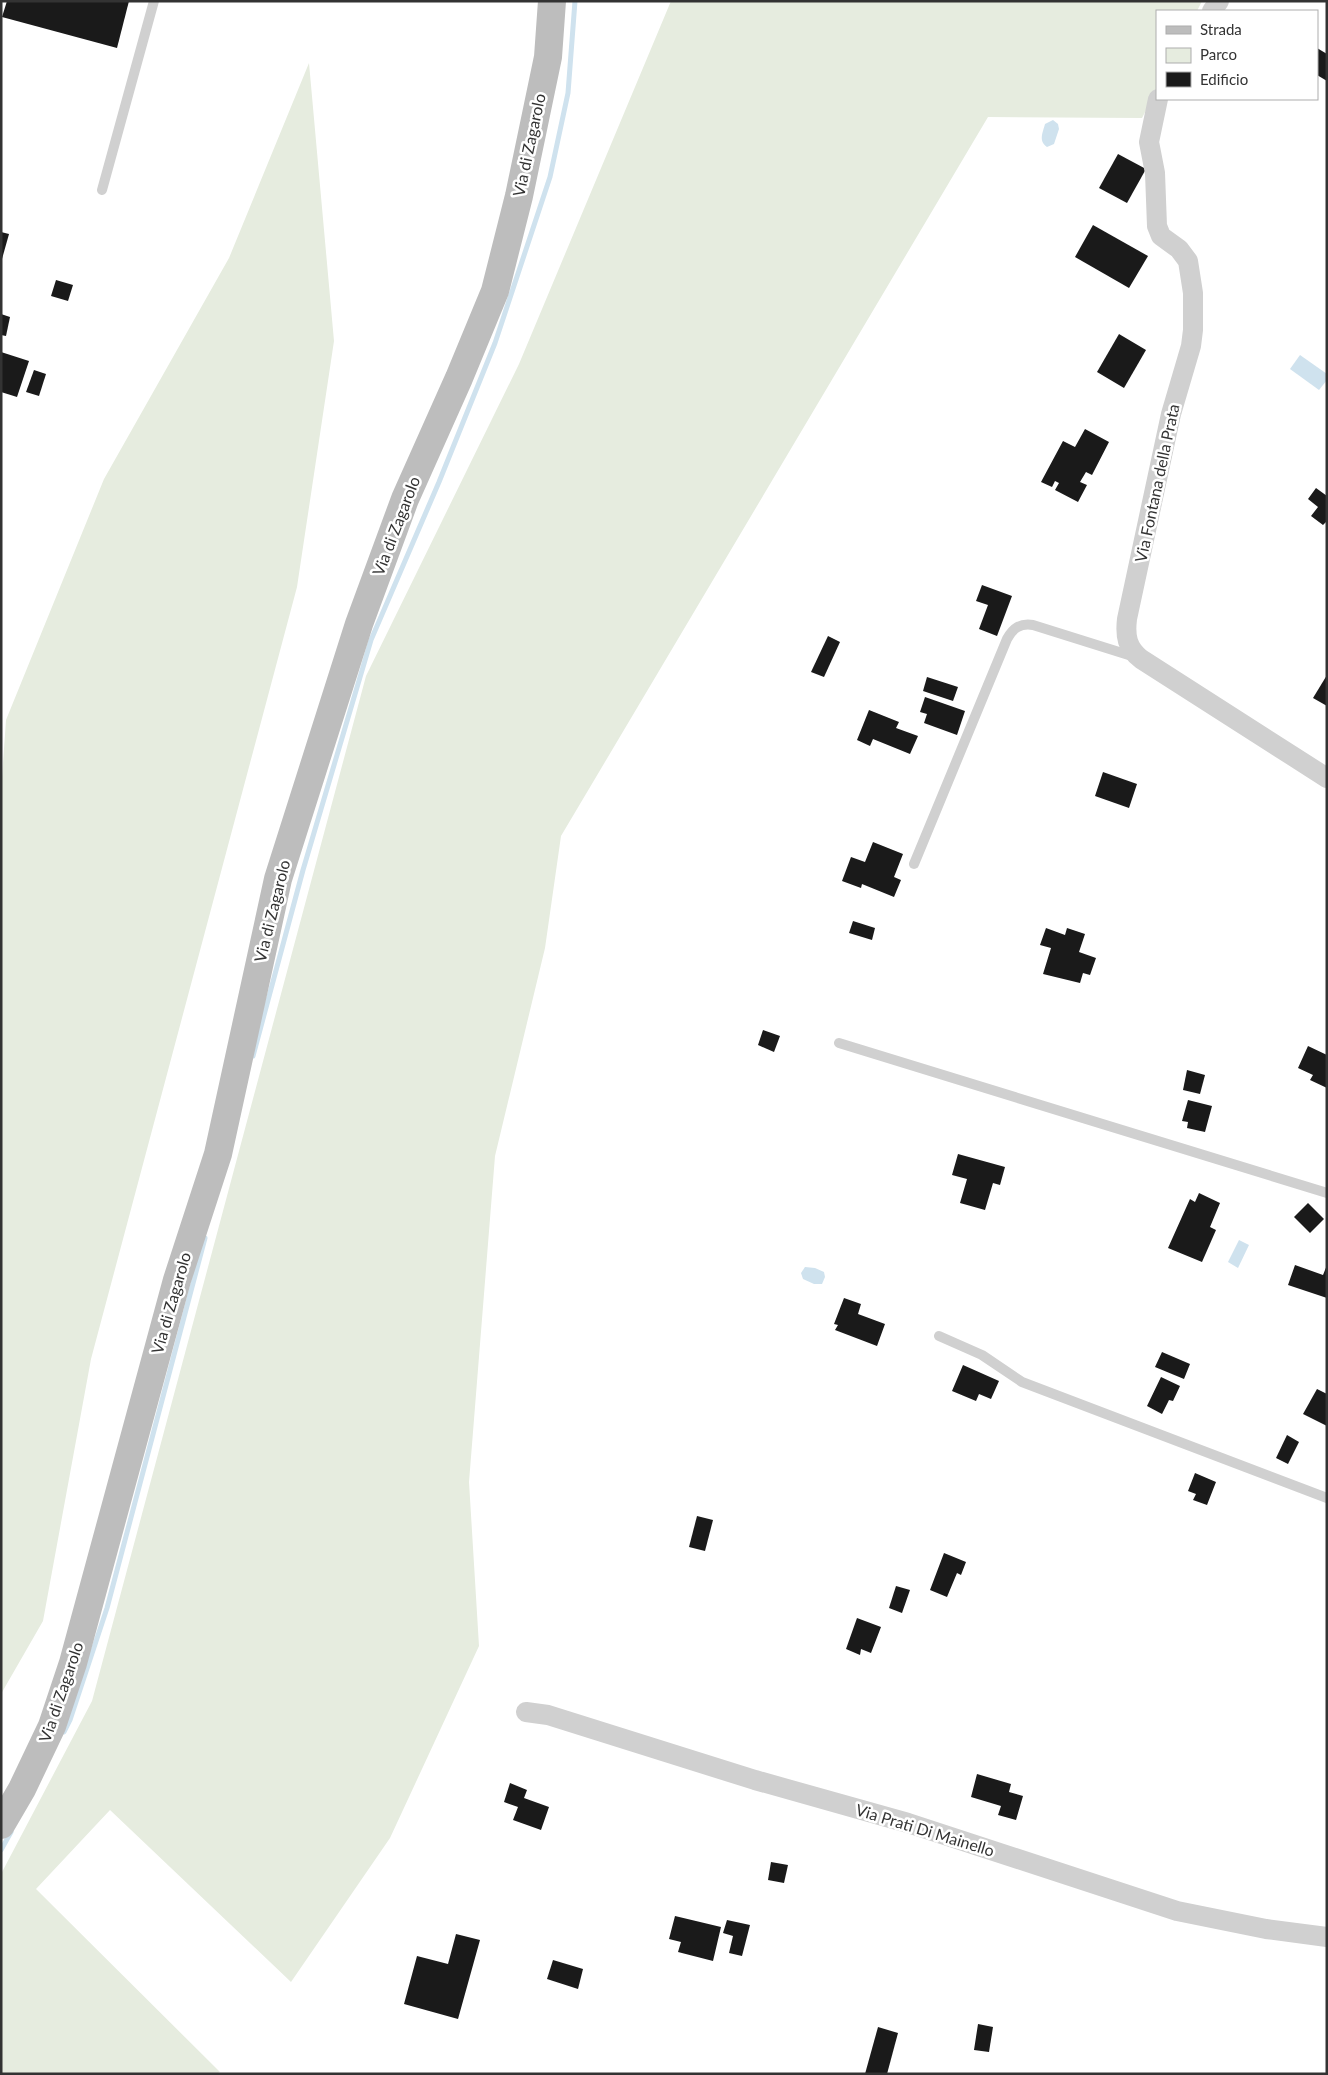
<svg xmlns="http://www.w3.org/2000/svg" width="1328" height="2075" font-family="Lato,sans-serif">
<rect width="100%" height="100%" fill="#fff"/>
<g fill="#e6ecdf">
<polygon points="671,1 1202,1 1197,11 1157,11 1157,89 1142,118 988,117 561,836 545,948 495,1156 469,1482 479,1646 390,1838 291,1982 110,1810 36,1889 220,2072 216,2074 1,2074 1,1874 92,1701 366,676 519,364"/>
<polygon points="309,63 334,341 297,587 91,1359 43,1621 1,1694 1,792 6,720 104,479 229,258"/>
</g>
<g fill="#cfe2ee">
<path d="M1053 120 1058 124 1059 129 1054 144 1047 147C1038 141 1043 132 1045 124Z"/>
<polygon points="1300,355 1327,374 1327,380 1319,390 1290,369"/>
<polygon points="1239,1240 1249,1245 1238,1268 1228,1262"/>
<polygon points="805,1267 815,1268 824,1272 825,1277 822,1284 814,1284 803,1279 801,1273"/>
</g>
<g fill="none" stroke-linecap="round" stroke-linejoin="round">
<g stroke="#cfe2ee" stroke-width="5">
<polyline points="253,1056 303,870 371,640 439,482 495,343 550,177 568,93 575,1"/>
<polyline points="64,1732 70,1720 107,1608 205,1238"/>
<polyline points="1,1850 11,1832"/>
</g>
</g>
<g fill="#1a1a1a">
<polygon points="7,1 129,1 117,48 2,17"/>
<polygon points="1317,48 1327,54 1327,81 1317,75"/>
<polygon points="1118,154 1146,169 1127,203 1099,188"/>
<polygon points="1093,225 1148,256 1129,288 1075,257"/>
<polygon points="1,232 9,234 2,259 1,259"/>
<polygon points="56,280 73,285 68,301 51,296"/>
<polygon points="1,314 10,317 6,336 1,335"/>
<polygon points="1119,334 1146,350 1124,388 1097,372"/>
<polygon points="1,352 29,361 17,397 1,392"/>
<polygon points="34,370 46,374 39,396 26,392"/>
<polygon points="1085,429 1109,442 1092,475 1086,472 1080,482 1087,485 1078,502 1055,490 1059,483 1055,481 1052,487 1041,482 1063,441 1075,447"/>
<polygon points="1316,488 1327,496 1327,521 1323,525 1311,516 1318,507 1308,499"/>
<polygon points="982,585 1012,596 997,636 979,629 988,605 976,601"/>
<polygon points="828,636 840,642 824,677 811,672"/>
<polygon points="1327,675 1327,706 1313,698"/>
<polygon points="927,677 958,687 953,701 923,691"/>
<polygon points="925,697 965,711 957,735 924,723 927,714 920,712"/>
<polygon points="869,710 899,722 896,728 918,736 910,754 873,739 870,746 857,740"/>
<polygon points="1103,772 1137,784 1129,808 1095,796"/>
<polygon points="873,842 903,854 894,877 901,880 894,897 862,884 861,888 842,881 851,857 865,862"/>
<polygon points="853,921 875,928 872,940 849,933"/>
<polygon points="1046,928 1065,935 1067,928 1085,934 1079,952 1096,958 1090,975 1083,973 1080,983 1043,974 1051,948 1040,945"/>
<polygon points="763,1030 780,1036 774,1052 758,1045"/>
<polygon points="1308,1046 1327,1055 1327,1088 1310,1080 1313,1075 1298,1068"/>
<polygon points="1187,1070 1205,1075 1200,1094 1183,1090"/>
<polygon points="1188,1100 1212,1106 1205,1132 1187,1128 1188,1122 1182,1121"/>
<polygon points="958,1154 1005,1167 1000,1185 993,1183 985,1210 960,1203 967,1179 952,1175"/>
<polygon points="1199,1193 1220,1203 1210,1227 1216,1230 1202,1262 1168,1248 1190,1199 1195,1202"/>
<polygon points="1308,1203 1324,1219 1310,1233 1294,1217"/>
<polygon points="1295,1265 1323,1275 1327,1265 1327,1298 1288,1285"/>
<polygon points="844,1298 861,1304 858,1314 885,1324 877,1346 835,1330 838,1325 834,1324"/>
<polygon points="1162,1352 1190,1364 1184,1379 1155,1367"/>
<polygon points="963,1365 999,1381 991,1399 979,1394 976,1401 952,1391"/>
<polygon points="1161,1377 1180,1386 1173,1401 1169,1400 1162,1414 1147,1406"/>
<polygon points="1317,1389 1327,1394 1327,1426 1303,1414"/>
<polygon points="1287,1435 1299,1442 1288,1464 1276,1458"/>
<polygon points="1195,1473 1216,1482 1207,1505 1193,1500 1196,1494 1188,1491"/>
<polygon points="697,1516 713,1520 705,1551 689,1547"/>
<polygon points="944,1553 966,1562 961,1575 957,1573 947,1597 930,1590"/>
<polygon points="896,1586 910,1590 902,1613 889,1608"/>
<polygon points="857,1618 881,1627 871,1653 861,1649 860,1655 846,1649"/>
<polygon points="977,1774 1011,1784 1009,1792 1023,1796 1016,1820 998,1815 1001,1806 971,1797"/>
<polygon points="510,1783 527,1790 524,1798 549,1807 541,1830 513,1820 518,1807 504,1802"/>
<polygon points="771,1862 788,1865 784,1883 768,1880"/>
<polygon points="675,1916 721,1927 713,1961 678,1952 681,1942 669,1939"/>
<polygon points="727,1920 750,1925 742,1956 729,1953 733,1936 723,1933"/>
<polygon points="456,1934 480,1940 458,2019 404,2004 417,1956 448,1964"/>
<polygon points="553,1960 583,1969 578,1989 547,1979"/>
<polygon points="978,2024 993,2027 989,2052 974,2050"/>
<polygon points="878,2027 898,2033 887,2074 865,2074"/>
</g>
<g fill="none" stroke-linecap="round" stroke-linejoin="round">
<g stroke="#d0d0d0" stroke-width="10">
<polyline points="102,190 154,1"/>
<path d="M914 864 1007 639C1013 628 1020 623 1033 625L1135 657"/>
<polyline points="839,1043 1327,1193"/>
<polyline points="939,1336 982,1355 1022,1382 1327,1498"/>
</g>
<g stroke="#d0d0d0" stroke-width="20">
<polyline points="1212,11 1219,1"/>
<path d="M1158 99 1149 142 1155 173 1157 226 1161 236 1179 249 1188 261 1193 293V330L1191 346 1171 414 1127 619C1125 636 1127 648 1141 659L1327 778"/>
<polyline points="526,1712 548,1715 755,1780 908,1823 1177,1911 1266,1929 1327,1937"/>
</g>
<polyline stroke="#bdbdbd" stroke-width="28" points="1,1825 22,1789 52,1726 73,1663 177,1280 218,1154 278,879 359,624 405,499 459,378 495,291 519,196 548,57 552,1"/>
</g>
<g text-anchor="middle" stroke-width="5" stroke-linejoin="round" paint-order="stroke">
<g font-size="16" fill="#333" stroke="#fff">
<text transform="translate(529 145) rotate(-78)" y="6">Via di Zagarolo</text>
<text transform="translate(1157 483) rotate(-78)" y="6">Via Fontana della Prata</text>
<text transform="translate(396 526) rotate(-69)" y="6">Via di Zagarolo</text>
<text transform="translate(272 911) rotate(-76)" y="6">Via di Zagarolo</text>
<text transform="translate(171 1303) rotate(-74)" y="6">Via di Zagarolo</text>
<text transform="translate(61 1692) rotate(-71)" y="6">Via di Zagarolo</text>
<text transform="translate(925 1830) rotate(17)" y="6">Via Prati Di Mainello</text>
</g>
</g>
<rect width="1328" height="2075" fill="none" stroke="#333333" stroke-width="5"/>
<rect x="1156" y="10" width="162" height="90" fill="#ffffff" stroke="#adadad"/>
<rect x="1166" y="26" width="25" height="8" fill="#bdbdbd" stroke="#adadad"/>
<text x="1200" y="35" font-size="15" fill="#333333">Strada</text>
<rect x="1166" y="48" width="25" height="15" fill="#e6ecdf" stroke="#adadad"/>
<text x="1200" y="60" font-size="15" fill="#333333">Parco</text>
<rect x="1166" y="72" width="25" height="15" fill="#1a1a1a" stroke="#adadad"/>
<text x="1200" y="85" font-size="15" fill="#333333">Edificio</text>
</svg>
